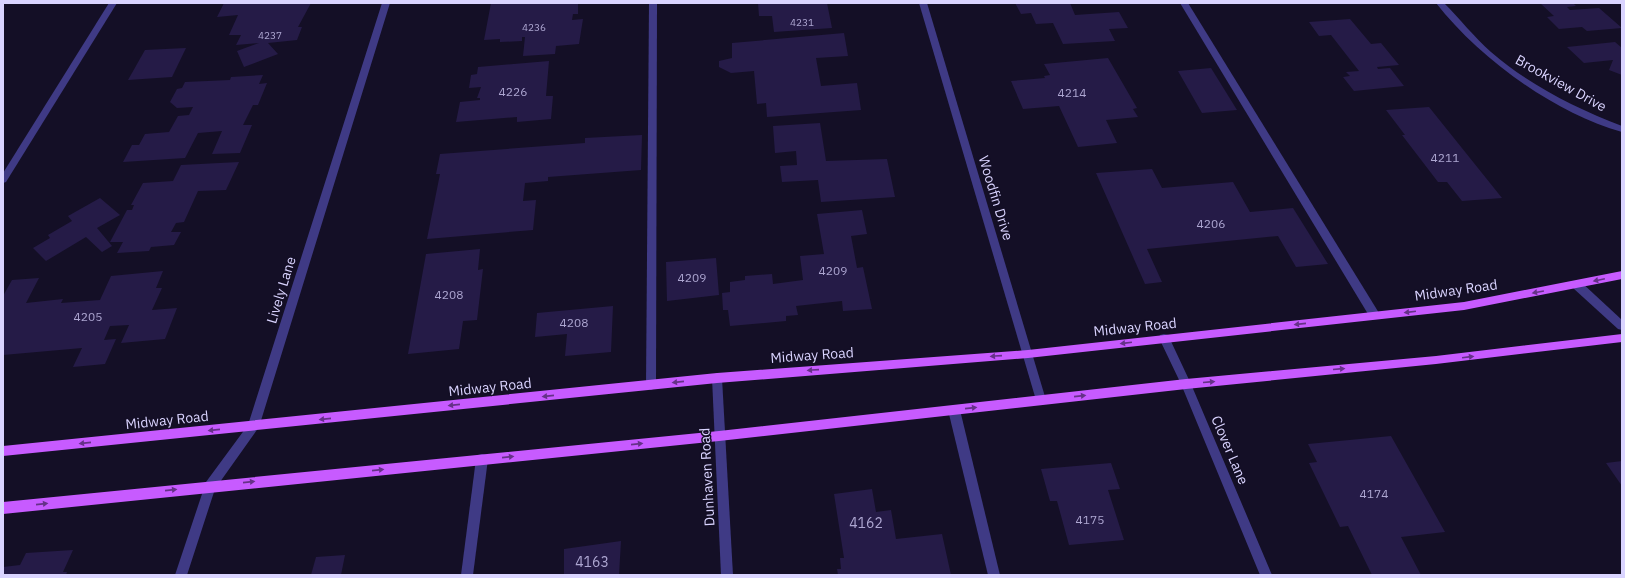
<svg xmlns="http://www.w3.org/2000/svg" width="1625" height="578" font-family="'IBM Plex Sans',sans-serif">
<rect width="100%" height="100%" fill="#140f26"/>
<g fill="#251b47">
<polygon points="224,3 311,3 298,27 302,27 297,40 268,43 278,54 244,67 237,51 259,43 236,45 241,35 229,35 238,15 217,17"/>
<polygon points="491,3 578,3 578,14 573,14 572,20 583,19 579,44 556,46 555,54 523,56 525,37 522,37 522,41 500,42 500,39 484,40"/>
<polygon points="758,3 827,3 832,28 774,32 772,16 759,16"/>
<polygon points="1015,3 1070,3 1075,15 1119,12 1128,28 1109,29 1115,41 1063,44 1053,23 1036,24 1031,13 1021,14"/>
<polygon points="1540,3 1573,3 1576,6 1567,7 1570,10 1599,8 1622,28 1587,31 1582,27 1559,29 1547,17 1554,16"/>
<polygon points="1350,19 1371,44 1381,43 1399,65 1377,67 1378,69 1390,68 1404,86 1354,91 1343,77 1350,76 1346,72 1359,71 1331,35 1319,36 1309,22"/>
<polygon points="844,33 848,56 816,58 821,86 857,83 861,110 767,117 766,103 757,104 754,71 731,73 719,67 719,61 732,58 732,43"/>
<polygon points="1615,42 1622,48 1622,75 1609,70 1613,60 1584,63 1567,47"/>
<polygon points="186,48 172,77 128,80 145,50"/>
<polygon points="1108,58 1137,108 1133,109 1138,117 1106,120 1117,143 1078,147 1059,106 1023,109 1011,81 1045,78 1044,76 1050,75 1044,64"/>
<polygon points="549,61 546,96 553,96 551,119 517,122 517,117 456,122 460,102 480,100 480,98 477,98 481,87 469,88 471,75 477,74 478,67"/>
<polygon points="1211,68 1237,110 1202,113 1178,71"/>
<polygon points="263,75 259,84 267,83 258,105 253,105 243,125 252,125 240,153 212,154 222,131 198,133 185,158 123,162 132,145 139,145 145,134 169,132 178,116 189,115 193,107 177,108 170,102 177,89 182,88 185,82 230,80 231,77"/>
<polygon points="1429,107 1502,198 1462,201 1447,182 1438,182 1402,135 1405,135 1386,110"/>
<polygon points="820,123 826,161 887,159 895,197 821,202 818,180 782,182 780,166 797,165 796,151 775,153 773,126"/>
<polygon points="642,135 641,170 548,177 548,181 525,183 523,201 536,200 533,230 427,239 440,174 436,174 440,154 585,143 585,138"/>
<polygon points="239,162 226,190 198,191 184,222 176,223 171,232 181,232 174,245 151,247 149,251 117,253 123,242 110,242 127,210 132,210 134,205 131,205 143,183 173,181 181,165"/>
<polygon points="1152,169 1162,188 1233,182 1250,212 1293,208 1328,264 1296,267 1278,236 1147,249 1162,282 1145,284 1096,173"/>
<polygon points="100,198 120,215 97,228 112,246 102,252 86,237 46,261 33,248 50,238 48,235 72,221 68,216"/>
<polygon points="862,210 867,234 851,236 857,268 863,267 872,309 843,311 842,301 796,306 798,315 786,316 786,321 730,326 728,310 723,310 722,293 730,292 730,282 745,280 745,276 772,274 773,284 803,280 800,256 824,254 817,214"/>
<polygon points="480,249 478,270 483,269 477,320 463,321 459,349 408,354 426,254"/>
<polygon points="716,258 719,295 667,301 666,262"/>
<polygon points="163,271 156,288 162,288 152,310 177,308 165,339 121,343 129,325 110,326 104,340 116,339 105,364 73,367 82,348 3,355 3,296 12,280 39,278 26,303 63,299 61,303 100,300 111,276"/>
<polygon points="613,306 611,352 565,356 567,334 535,337 537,313"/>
<polygon points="1391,436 1445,532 1401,537 1421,575 1372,575 1348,526 1340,527 1309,463 1317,462 1308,444"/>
<polygon points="1622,461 1622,486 1606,463"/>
<polygon points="1111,463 1120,489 1108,490 1124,540 1069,545 1057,501 1050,501 1041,469"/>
<polygon points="872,489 876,512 891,510 896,539 942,534 951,575 838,575 837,569 841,569 840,558 844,558 834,494"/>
<polygon points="621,541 619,575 564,575 564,549"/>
<polygon points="73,550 63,572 67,572 66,575 3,575 3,567 20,565 26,553"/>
<polygon points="345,555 341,575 311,575 316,557"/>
</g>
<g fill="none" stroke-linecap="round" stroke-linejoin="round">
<g fill="#3f3a85" fill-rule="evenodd">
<polygon points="109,3 117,3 6,182 3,183 3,173"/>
<polygon points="382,3 390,3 259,427 215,489 187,575 175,575 206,482 248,425"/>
<polygon points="649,3 657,3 656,385 655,388 651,390 647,388 646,385"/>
<polygon points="919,3 927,3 1046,400 1045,403 1041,405 1037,403 1036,400"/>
<polygon points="1180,3 1188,3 1379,313 1380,316 1379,319 1371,319"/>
<path d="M1436 3H1444C1460 19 1474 37 1491 52 1529 85 1575 108 1622 126V132C1554 113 1479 58 1436 3Z"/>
<polygon points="1577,281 1581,282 1622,320 1622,330 1618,329 1573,288 1572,285 1573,282"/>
<polygon points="1164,334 1168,335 1191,384 1272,575 1260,575 1181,384 1159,338 1160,335"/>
<polygon points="717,373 721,375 722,378 733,575 721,575 712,378 713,375"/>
<polygon points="954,405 958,407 960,410 1000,575 988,575 948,410 950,407"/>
<polygon points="482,454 486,455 488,459 473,575 461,575 476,459 478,455"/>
</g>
<g fill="#c75bff" fill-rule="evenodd">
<polygon points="1622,271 1622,279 1464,310 1028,358 717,383 3,456 3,446 717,373 1028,350 1464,302"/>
<polygon points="1622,334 1622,342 1436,364 1186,389 719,441 3,514 3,502 719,431 1186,379 1436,356"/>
</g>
</g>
<defs><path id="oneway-solid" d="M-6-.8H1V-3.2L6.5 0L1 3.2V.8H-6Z"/></defs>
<g fill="#653188">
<use href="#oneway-solid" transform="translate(1599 280) rotate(168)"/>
<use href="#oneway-solid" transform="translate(1538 292) rotate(170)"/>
<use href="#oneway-solid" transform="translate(1410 312) rotate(173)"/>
<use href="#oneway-solid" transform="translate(1300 324) rotate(174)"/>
<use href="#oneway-solid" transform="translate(1126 343) rotate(173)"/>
<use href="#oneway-solid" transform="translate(996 356) rotate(176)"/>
<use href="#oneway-solid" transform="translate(1468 357) rotate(-7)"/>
<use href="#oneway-solid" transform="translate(1339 369) rotate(-5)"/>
<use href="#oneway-solid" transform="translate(813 370) rotate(176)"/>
<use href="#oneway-solid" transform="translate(678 382) rotate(174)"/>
<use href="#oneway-solid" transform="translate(1209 382) rotate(-5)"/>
<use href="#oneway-solid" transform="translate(548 396) rotate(174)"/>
<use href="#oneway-solid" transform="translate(1080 396) rotate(-6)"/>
<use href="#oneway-solid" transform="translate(454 405) rotate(174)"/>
<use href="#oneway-solid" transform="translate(971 408) rotate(-6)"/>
<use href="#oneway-solid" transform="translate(325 419) rotate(174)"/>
<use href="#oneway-solid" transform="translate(214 430) rotate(174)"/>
<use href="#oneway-solid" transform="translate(85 443) rotate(174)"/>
<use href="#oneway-solid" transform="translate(637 444) rotate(-6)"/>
<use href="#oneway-solid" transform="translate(508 457) rotate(-6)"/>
<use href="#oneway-solid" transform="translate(378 470) rotate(-6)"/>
<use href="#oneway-solid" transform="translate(249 482) rotate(-6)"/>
<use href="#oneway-solid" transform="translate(171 490) rotate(-6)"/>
<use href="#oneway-solid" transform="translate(42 504) rotate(-6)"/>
</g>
<g text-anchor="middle" stroke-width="3" stroke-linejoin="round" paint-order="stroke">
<g font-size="10" fill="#ada6d1">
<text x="802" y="26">4231</text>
<text x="534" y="31">4236</text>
<text x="270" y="39">4237</text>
</g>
<g font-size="12" fill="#ada6d1">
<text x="513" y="96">4226</text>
<text x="1072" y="97">4214</text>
<text x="1445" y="162">4211</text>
<text x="1211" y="228">4206</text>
<text x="833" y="275">4209</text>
<text x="692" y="282">4209</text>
<text x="449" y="299">4208</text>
<text x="88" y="321">4205</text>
<text x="574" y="327">4208</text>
<text x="1374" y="498">4174</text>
<text x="1090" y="524">4175</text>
</g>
<g font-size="14" fill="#dad4ff" stroke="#140f26">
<text transform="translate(1561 83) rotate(29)" y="5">Brookview Drive</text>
<text transform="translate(996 198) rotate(73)" y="5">Woodfin Drive</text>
<text transform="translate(281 290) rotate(-73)" y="5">Lively Lane</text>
<text transform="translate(1456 290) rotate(-8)" y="5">Midway Road</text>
<text transform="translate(1135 327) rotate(-6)" y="5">Midway Road</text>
<text transform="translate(812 355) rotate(-4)" y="5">Midway Road</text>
<text transform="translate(490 387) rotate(-6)" y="5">Midway Road</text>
<text transform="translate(167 420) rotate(-6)" y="5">Midway Road</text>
<text transform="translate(1230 450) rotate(67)" y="5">Clover Lane</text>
<text transform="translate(707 477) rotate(-93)" y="5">Dunhaven Road</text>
</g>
<g font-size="14" fill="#ada6d1">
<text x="866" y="528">4162</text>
<text x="592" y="567">4163</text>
</g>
</g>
<rect width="1625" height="578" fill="none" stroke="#dad4ff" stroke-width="8"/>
</svg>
